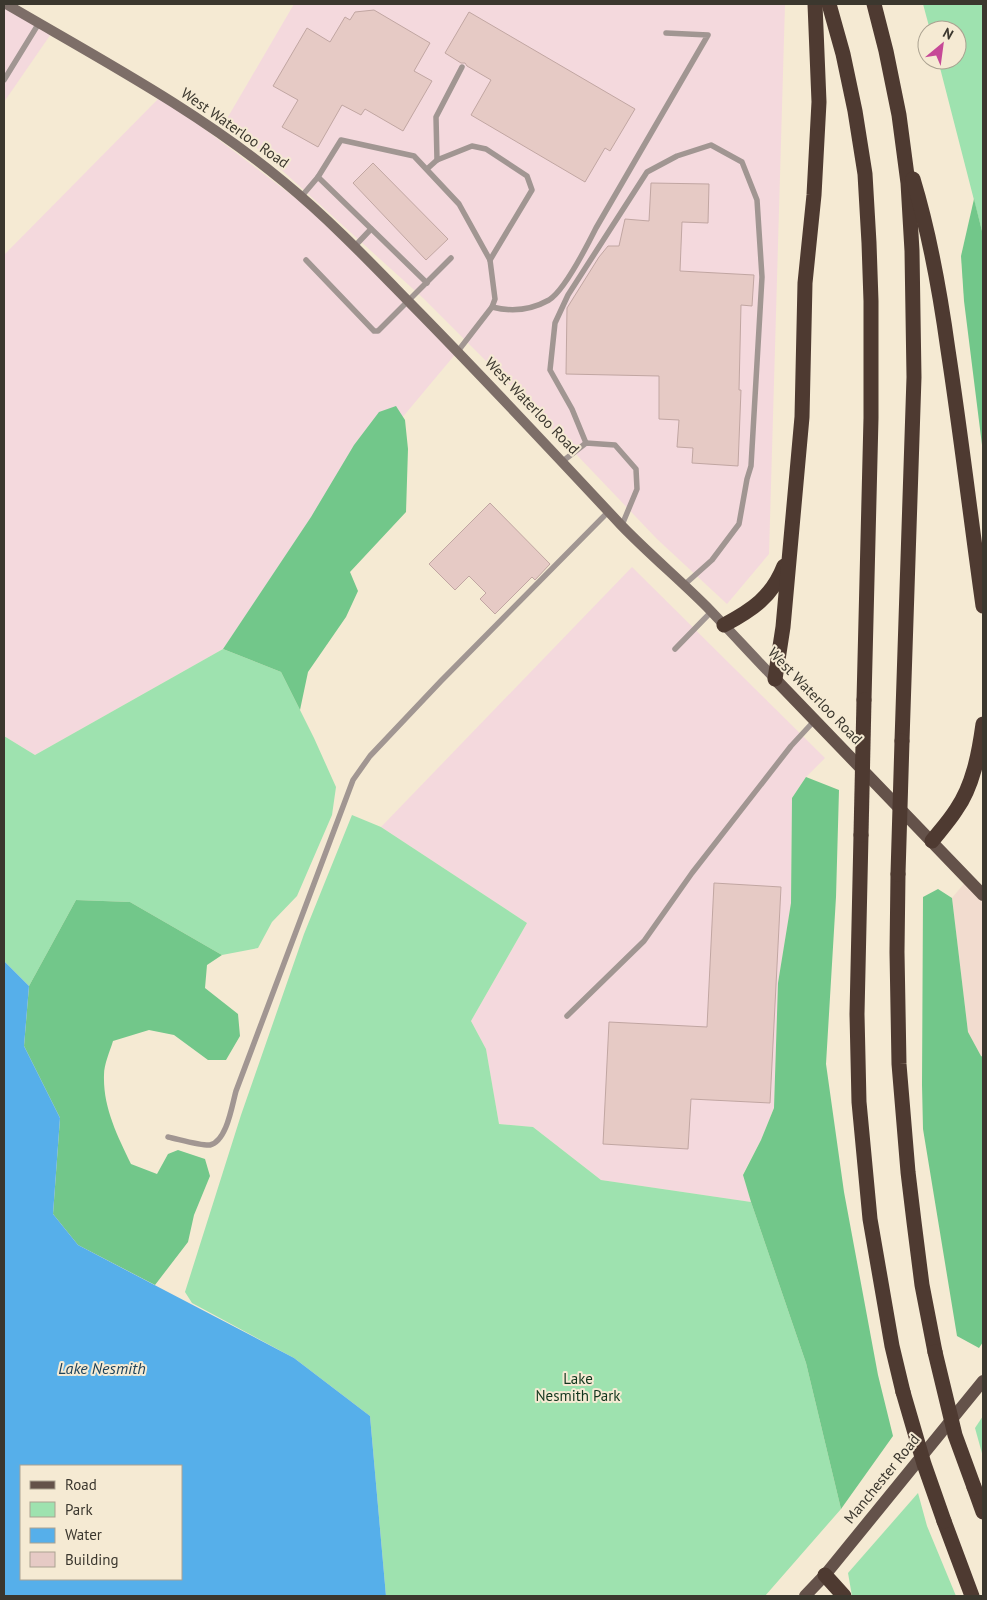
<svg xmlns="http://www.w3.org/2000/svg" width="987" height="1600" font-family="'PT Sans',sans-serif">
<rect width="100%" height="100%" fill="#f5ead3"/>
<polygon fill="#f2dccf" points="968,879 983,895 983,1057 981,1056 968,1032 952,898"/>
<g fill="#f4d9dd">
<polygon points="4,4 53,31 4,102"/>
<polygon points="294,4 785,4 769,554 727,604 657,539 512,387 423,298 264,154 225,122"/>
<polygon points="161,96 339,231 458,351 288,554 223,649 35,755 4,736 4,255"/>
<polygon points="632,567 825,758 806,777 792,798 791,903 778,983 774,1108 761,1140 743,1174 751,1202 601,1180 533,1127 499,1124 486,1049 471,1021 527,923 381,827"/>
</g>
<g fill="#9ee2af">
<polygon points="923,4 983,4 983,235 938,60 957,60 957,30 930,30"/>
<polygon points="223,649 281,672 314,738 336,787 332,815 297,896 272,922 258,948 222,955 130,902 76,900 29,986 4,961 4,736 35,755"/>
<polygon points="352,815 381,827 527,923 471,1021 486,1049 499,1124 533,1127 601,1180 751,1202 806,1363 841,1509 765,1596 386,1596 370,1416 294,1358 192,1303 185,1292 241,1115 304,934"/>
<polygon points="983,1416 983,1457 975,1428"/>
<polygon points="918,1493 927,1526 956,1596 852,1596 848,1573"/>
</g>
<g fill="#72c78a">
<polygon points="974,199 983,235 983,453 964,301 961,256"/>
<polygon points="396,406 405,420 408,449 406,512 350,572 358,591 346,617 308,672 300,710 281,672 223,649 311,517 354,445 379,412"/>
<polygon points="806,777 839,790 836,897 826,1064 844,1192 878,1375 893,1436 841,1509 806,1363 751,1202 743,1175 761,1140 774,1108 778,983 791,903 792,798"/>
<polygon points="938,889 952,898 968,1032 981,1056 983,1057 983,1342 979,1348 957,1336 923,1129 922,1085 923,897"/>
<path d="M76 900 130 902 222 955 207 965 205 988 238 1014 240 1036 226 1060H208L174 1035 149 1030 113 1041C110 1051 104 1064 104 1075 103 1107 117 1135 131 1164L157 1174 168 1154 178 1150 205 1159 210 1176 194 1215 188 1242 155 1285 78 1245 53 1214 60 1118 24 1046 29 986Z"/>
</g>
<path fill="#56afea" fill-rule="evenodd" d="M4 961 29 986 24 1046 60 1118 53 1214 78 1245 294 1358 370 1416 386 1596H4ZM21 1466H181V1579H21Z"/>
<g fill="#e6cac5" stroke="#c1a6a2">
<polygon points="374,10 430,43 414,71 432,81 403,131 365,109 361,115 342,105 318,147 282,127 298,100 273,86 307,28 330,42 345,17 350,20 355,12"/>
<polygon points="469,12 635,109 610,151 605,148 585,182 471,115 491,80 467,66 465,63 461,63 445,53"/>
<polygon points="373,163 448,239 426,260 353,183"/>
<polygon points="651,183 709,184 708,223 682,222 680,271 754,275 752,306 741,305 739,390 741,390 738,466 692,463 693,448 677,447 679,420 659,419 659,376 566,374 567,308 599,257 608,246 619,246 625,219 649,221"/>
<polygon points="490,503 550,564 535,580 532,577 495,614 480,599 486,593 469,576 455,590 429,564"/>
<polygon points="714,883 781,887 770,1103 691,1099 688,1149 603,1144 609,1022 707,1027"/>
</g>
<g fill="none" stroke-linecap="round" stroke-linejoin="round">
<g stroke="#a19692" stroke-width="5.5">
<polyline points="4,80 39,23"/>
<polyline points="437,160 436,117 462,67"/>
<polyline points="427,169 437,160 472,146 486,149 527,176 532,190 490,260"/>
<polyline points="318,177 341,140 414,156 459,204 490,260 495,299 492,307 458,351"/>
<polyline points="301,197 318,177 427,283"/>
<polyline points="354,247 371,229"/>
<polyline points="306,260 374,331 378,331 451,258"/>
<path d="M492 307C511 312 531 310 549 300 565 290 587 246 596 228L708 35 666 33"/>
<polyline points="586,443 572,409 550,370 555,323 568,295 647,172 677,156 711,145 742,162 757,200 762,277 751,466 747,479 739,524 712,560 684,585"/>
<polyline points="563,461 586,443 615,445 636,469 637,489 622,525"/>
<polyline points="675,649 711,612"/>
<polyline points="567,1016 644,941 692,873 791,746 815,720"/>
<path d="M168 1137C178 1139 202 1146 210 1145 227 1141 232 1105 236 1091L353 780 370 756 441 681 609 511"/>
</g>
<path stroke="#7d6e68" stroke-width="10" d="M6 4C100 59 200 112 284 182 329 219 370 262 411 304 482 376 552 451 621 525 649 554 679 579 707 607 730 631 752 655 775 679"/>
<g stroke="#64524a" stroke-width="12">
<polyline points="775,679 983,895"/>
<polyline points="805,1596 825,1575 983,1381"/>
</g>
<g stroke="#4e3a31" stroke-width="15">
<polyline points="829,4 843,54 855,111 865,174 869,243 871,301 871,418 864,700"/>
<polyline points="874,4 886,51 899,115 908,183 912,251 914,377 902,741"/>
<path d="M913 179C930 235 940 292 948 350 961 435 971 521 983 606"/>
<path d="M724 625C752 610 772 597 784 566"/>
<polyline points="775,679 783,627 802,417 805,283 814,195 819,102 815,4"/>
<polyline points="861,835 857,1014 859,1102 870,1219 892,1346 903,1392"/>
<path d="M932 841C940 831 949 821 956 810 973 786 979 753 983 724"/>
<polyline points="898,874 897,952 899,1064 908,1172 914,1222 922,1285 935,1352"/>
<polyline points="974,1487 983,1512"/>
<polyline points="944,1521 972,1596"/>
<polyline points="825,1575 844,1596"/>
</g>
<g stroke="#4e3a31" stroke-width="15">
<polyline points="861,835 864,700"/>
<polyline points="898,874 902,741"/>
<polyline points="935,1352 955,1435 974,1487"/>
<polyline points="903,1392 924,1464 944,1521"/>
</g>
</g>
<g text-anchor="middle" stroke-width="4" stroke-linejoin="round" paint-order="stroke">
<g font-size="15" fill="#3b372e" stroke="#f5ead3">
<text transform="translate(235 128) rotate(35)" y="5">West Waterloo Road</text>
<text transform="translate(532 406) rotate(46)" y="5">West Waterloo Road</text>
<text transform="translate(815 696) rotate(46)" y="5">West Waterloo Road</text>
<text transform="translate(882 1479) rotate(-51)" y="5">Manchester Road</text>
</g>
<g font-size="15" fill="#11351d" stroke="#f5ead3">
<text x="578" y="1384">Lake<tspan x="578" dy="17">Nesmith Park</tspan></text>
</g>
<g font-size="16" font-style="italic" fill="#1e435c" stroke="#f5ead3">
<text x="102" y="1374">Lake Nesmith</text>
</g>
</g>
<rect width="987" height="1600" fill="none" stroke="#3b372e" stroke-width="10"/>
<rect x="20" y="1465" width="162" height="115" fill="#f5ead3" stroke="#aba291"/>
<rect x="30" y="1481" width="25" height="8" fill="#64524a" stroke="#aba291"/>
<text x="65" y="1490" font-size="15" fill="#3b372e">Road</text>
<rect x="30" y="1502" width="25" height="15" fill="#9ee2af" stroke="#aba291"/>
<text x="65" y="1515" font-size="15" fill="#3b372e">Park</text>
<rect x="30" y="1528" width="25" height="15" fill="#56afea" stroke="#aba291"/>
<text x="65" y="1540" font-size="15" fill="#3b372e">Water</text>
<rect x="30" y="1552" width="25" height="15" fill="#e6cac5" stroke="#aba291"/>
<text x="65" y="1565" font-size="15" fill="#3b372e">Building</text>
<g transform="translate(942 45) rotate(29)"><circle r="24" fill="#f5ead3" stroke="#aba291"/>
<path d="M0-4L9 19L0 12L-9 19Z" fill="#c64997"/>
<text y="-8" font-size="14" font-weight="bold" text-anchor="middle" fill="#3b372e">N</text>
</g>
</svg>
